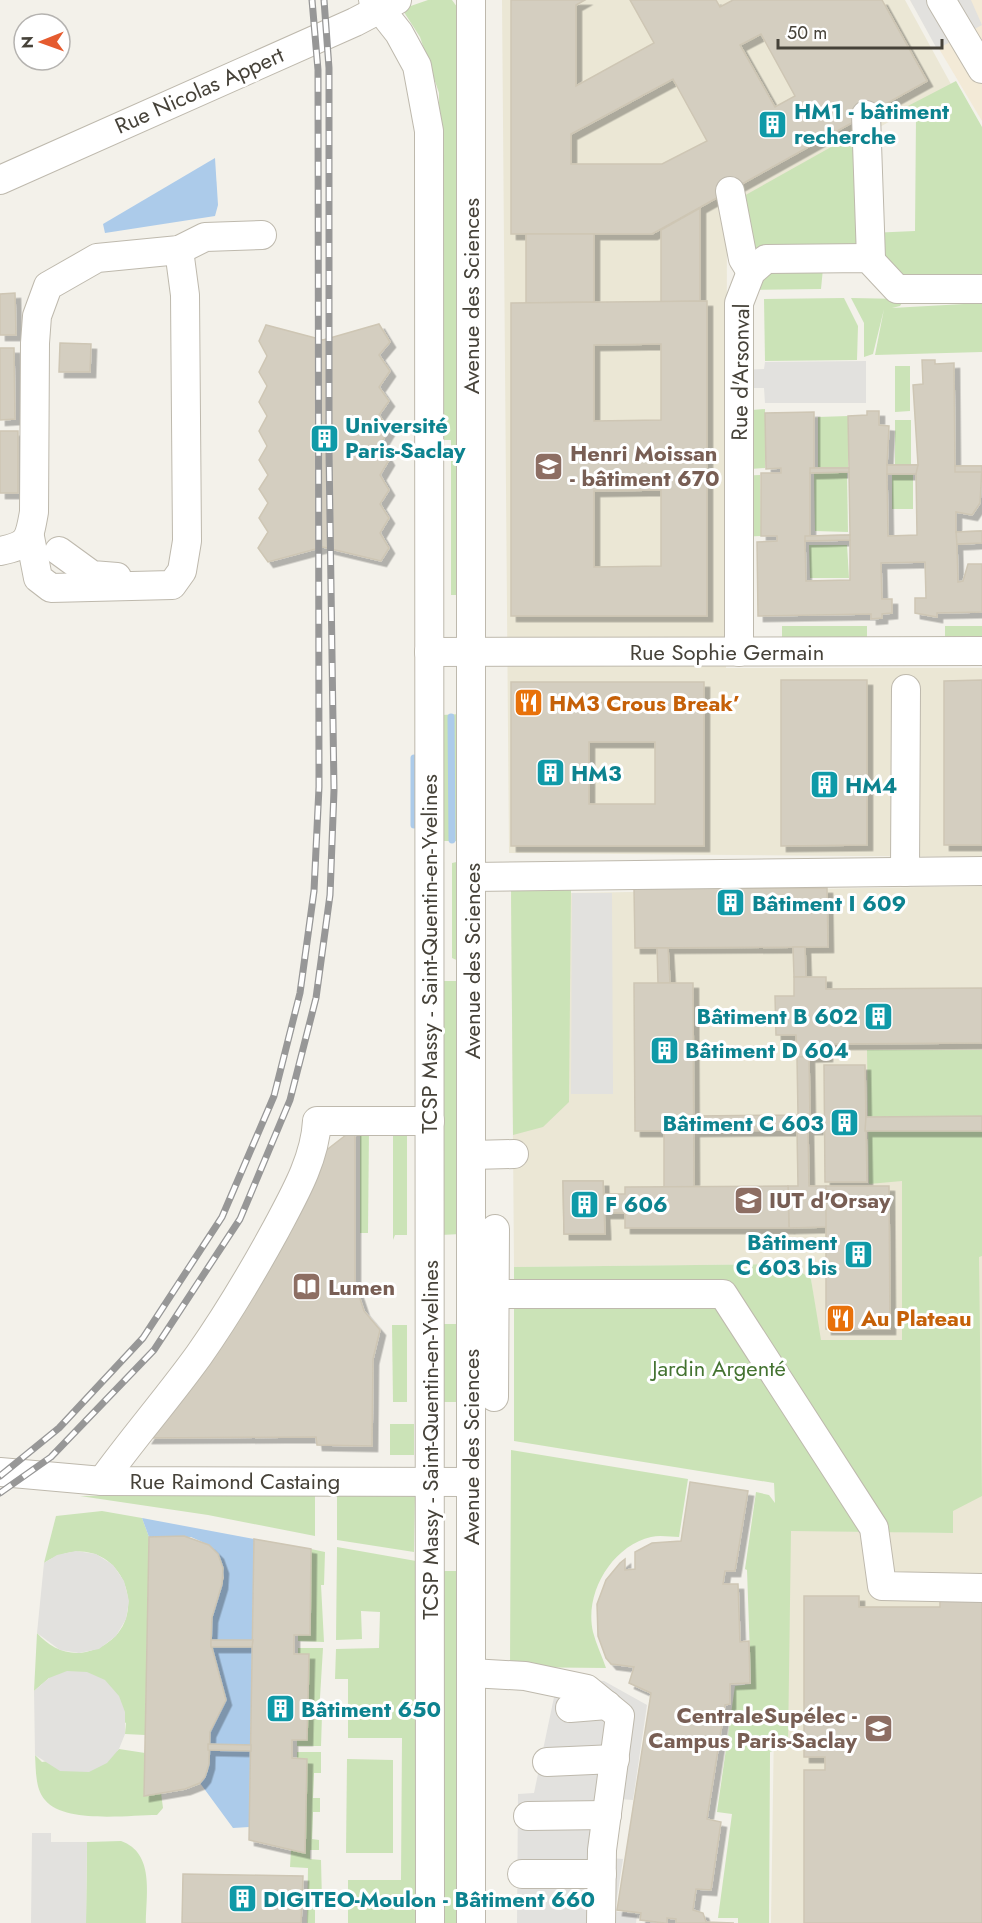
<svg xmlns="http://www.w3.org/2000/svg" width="982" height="1923" font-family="Jost,sans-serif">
<defs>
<filter id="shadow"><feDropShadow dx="5.5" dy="5.5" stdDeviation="0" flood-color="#0004"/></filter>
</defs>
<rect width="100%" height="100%" fill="#f3f1ea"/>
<polygon fill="#f3ead7" points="910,0 982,0 982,122 982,121"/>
<g fill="#ebe7d5">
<polygon points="502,0 905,0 952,86 727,214 726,668 982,668 982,857 509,853"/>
<polygon points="982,886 982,1923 771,1923 777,1530 953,1533 953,1511 820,1340 811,1279 790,1264 514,1267 511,894"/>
</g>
<g fill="#cbe3b7">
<polygon points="428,0 452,0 460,11 461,595 451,595 451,440 441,440 439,93 420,37 402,9"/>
<polygon points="956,81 982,127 982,289 897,289 870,233 915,231 916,117 877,122"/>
<polygon points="865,128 868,258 824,258 821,289 742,290 742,197"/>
<polygon points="844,298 858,326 857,360 765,361 764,299"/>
<polygon points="851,298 904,299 900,306 892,308 982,303 982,352 875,355 884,309 873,354 864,357 864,323"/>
<polygon points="895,366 910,366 910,411 895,412"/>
<polygon points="765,409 765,468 736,470 752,410"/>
<polygon points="848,416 848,467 818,467 818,417"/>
<rect x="895" y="420" width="16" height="45"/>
<polygon points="847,472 848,532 815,531 814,473"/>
<polygon points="760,475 761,536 736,537 735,476"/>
<rect x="892" y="475" width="21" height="34"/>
<polygon points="809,545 847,545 849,578 810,578"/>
<rect x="782" y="626" width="85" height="14"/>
<rect x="945" y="626" width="37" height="15"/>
<polygon points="461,714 461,841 441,841 442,715"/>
<polygon points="461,861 461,962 452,958 452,863"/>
<polygon points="511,888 571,889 569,1102 543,1127 513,1135"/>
<polygon points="441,981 461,981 461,1234 441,1235"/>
<polygon points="867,1050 982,1050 982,1256 979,1257 982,1496 953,1511 953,1533 791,1531 788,1745 770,1752 769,1923 738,1923 738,1918 718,1918 732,1814 717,1812 735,1686 751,1684 747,1570 745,1569 756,1492 769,1495 775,1503 774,1483 514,1441 514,1267 790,1264 811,1279 821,1340 902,1340 902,1181 869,1184"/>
<polygon points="393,1124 407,1124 407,1235 395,1235 393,1240"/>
<polygon points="360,1129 369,1129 368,1233 360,1233"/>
<rect x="442" y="1324" width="19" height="78"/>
<polygon points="392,1325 407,1325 407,1402 393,1402"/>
<rect x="390" y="1424" width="24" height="31"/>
<path d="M511 1450 688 1479 679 1537C671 1537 660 1535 651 1537 612 1546 584 1593 593 1632 596 1644 602 1656 606 1668L510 1667Z"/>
<polygon points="315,1494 315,1536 208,1515 80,1496"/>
<polygon points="337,1495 415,1495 414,1552 337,1540"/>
<path d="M102 1511 142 1518 149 1537 145 1735 125 1734 126 1723 49 1678 34 1691 37 1633C49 1647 67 1656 86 1652 166 1633 121 1515 44 1563L56 1516Z"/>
<polygon points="337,1547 416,1561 417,1923 348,1923 348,1880 401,1880 402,1738 348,1738 348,1679 335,1679 336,1649 379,1648 380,1612 361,1611 362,1639 336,1640"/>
<polygon points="311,1549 325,1552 324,1585 321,1585 324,1642 298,1641 298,1635 310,1635"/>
<polygon points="441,1571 460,1571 461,1923 441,1923"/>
<polygon points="298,1648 323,1648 319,1714 322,1715 321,1746 297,1746 297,1740 307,1740 309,1654 298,1654"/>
<path d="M119 1749 145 1753 144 1796 161 1793 163 1808 157 1815C128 1815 65 1824 45 1800 35 1789 36 1769 35 1755L42 1762 117 1751Z"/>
<polygon points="297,1752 321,1752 321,1773 314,1773 313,1798 320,1798 320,1812 313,1812 312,1839 319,1840 319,1850 310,1850 310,1859 321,1860 322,1902 315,1902 315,1923 307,1923 308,1868 290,1867 291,1850 305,1852 307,1759 297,1758"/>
<polygon points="347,1759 393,1760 393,1853 346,1853"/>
<path d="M121 1841C155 1853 146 1895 146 1923H86L87 1842Z"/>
</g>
<g fill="#e2e1de">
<polygon points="910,0 971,0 982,25 937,49"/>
<polygon points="866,361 866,403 765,403 764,388 739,388 739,370 764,369 765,362"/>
<polygon points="572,893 612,893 613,1094 571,1094"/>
<polygon points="76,1551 96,1554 113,1565 124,1581 129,1601 126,1619 116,1636 99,1649 79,1653 60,1650 37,1633 44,1563 57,1555"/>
<polygon points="67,1671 87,1672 105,1680 119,1696 125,1712 125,1734 119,1749 107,1763 89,1772 60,1771 35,1755 34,1691 49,1678"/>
<polygon points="558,1678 604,1681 647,1705 633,1800 620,1799 611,1858 623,1859 615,1911 637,1915 636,1923 517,1923 518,1794 534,1793"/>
<polygon points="32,1833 51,1833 51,1842 87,1842 86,1923 31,1923"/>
</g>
<g fill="#accbea">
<polygon points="215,158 218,205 215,216 105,233 103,224"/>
<polygon points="142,1518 254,1539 249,1827 233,1828 200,1783 208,1771 210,1732 226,1700 211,1644 212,1617 224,1578 221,1561 209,1545 191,1537 149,1537"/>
</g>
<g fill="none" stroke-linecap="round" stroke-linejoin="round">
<g stroke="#accbea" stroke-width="7">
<polyline points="451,717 452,840"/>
<polyline points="414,758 414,825"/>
</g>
</g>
<g fill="#d4cec0" stroke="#cec6b4" stroke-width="1.5" fill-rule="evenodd" filter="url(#shadow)">
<path d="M511 0H585L576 5V86L654 43 630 0H716L720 7 733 0H882L927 81 652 234H511ZM761 34 795 96 775 107 740 45ZM673 79 707 141 662 164H571V134Z"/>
<polygon points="700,208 700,301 661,302 661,230"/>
<polygon points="526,234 594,234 594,302 526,303"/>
<polygon points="15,293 16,335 0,335 0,294"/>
<path d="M707 301V616H511V303ZM661 344V420L594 421V345ZM661 490V566L594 567V491Z"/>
<polygon points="379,324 390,342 379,355 390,371 379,387 389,401 379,415 389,430 380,445 389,460 380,475 389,490 380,504 389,518 380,533 389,548 381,561 323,547 268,562 258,548 268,532 259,518 268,503 259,489 268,475 259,460 267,446 259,431 267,416 259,402 267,386 259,372 267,356 259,341 266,325 323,340"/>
<polygon points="60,343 91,344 90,372 59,372"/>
<polygon points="0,348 14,348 15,419 0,420"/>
<path d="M922 360H935V364L954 363 955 466H982L980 503 972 515 956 512V532L982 531V543L957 544 958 582 963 581 968 564H982V612L937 613V617L915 613V598H926L925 562 881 563 882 599H892V613L882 614V618L871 619V614L758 616 757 542 777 541V536H761V473H781V468L766 469 765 413 814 412V468H849L848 416 867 415V411H879V425L889 426 887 465H918L913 385 923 384ZM849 472 850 535 810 536V473ZM887 474H916L917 535 888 536ZM850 540V580L806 581 805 541Z"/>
<rect x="0" y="431" width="18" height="62"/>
<polygon points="887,465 918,465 916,474 887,474"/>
<rect x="955" y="466" width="27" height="6"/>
<polygon points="810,468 849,468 849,472 810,473"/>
<polygon points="982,531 982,543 957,544 956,532"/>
<polygon points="850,535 850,540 805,541 805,536"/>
<polygon points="781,680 867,680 867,845 781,846"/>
<polygon points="982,680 982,845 944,845 944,681"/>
<path d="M511 682H704V846H511ZM589 742H655V804H589Z"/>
<polygon points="634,888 827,888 828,947 635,948"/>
<polygon points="793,947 805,947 806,977 794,977"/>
<polygon points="657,948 668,948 670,983 658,983"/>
<polygon points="794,977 826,977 826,989 982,988 982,1043 827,1044 827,1056 797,1057 796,1035 776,1035 775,996 794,996"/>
<polygon points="634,983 693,983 694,1187 664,1187 664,1131 635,1131"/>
<polygon points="797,1057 809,1057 810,1119 824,1119 824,1129 808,1129 809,1186 826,1186 827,1227 789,1228 788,1186 798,1186 797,1130 694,1131 694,1116 798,1115"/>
<polygon points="824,1065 865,1065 867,1182 825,1182"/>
<polygon points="982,1116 982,1131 865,1131 866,1117"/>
<polygon points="355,1128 355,1284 364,1311 380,1330 373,1359 372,1446 317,1445 316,1437 147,1438 324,1152"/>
<polygon points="563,1181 603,1181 604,1194 625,1194 625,1187 788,1186 789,1228 625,1228 625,1213 604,1213 605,1234 564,1234"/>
<polygon points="563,1181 603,1181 605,1234 564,1234"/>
<polygon points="826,1186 889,1186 890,1329 826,1329"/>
<polygon points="690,1482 748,1491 735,1571 725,1571 723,1584 738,1584 740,1642 749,1641 750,1683 730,1684 730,1704 725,1705 707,1819 721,1822 711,1890 696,1889 693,1910 703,1913 706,1922 734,1923 676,1923 676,1919 667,1918 667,1923 664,1923 640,1920 641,1913 617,1910 651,1693 629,1683 634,1667 611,1664 606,1658 598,1636 597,1604 606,1580 620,1563 625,1559 625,1570 635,1569 635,1552 652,1543 681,1541"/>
<polygon points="184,1536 209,1545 218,1554 223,1568 222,1584 212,1617 211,1644 226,1700 210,1732 209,1764 205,1777 200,1783 185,1789 144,1796 149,1537"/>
<polygon points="254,1539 311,1549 310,1635 294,1635 294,1654 309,1654 307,1740 292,1740 292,1758 307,1759 305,1853 249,1840"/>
<polygon points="804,1596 859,1596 859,1607 940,1607 940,1596 982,1596 982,1923 804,1923 804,1770 825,1770 825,1757 804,1757"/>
<polygon points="211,1640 253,1640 252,1647 211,1647"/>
<polygon points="208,1744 251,1745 251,1751 208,1750"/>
<polygon points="183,1874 303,1876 301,1923 182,1923"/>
</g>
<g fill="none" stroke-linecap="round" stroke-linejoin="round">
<defs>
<g id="minor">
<polyline points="373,0 399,33 417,66 429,131 430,1923"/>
<polyline points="471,0 471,1923"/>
<polyline points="941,0 982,69"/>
<polyline points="866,115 871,258"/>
<polyline points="0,180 355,22 397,0"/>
<polyline points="730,191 743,259 751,272"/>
<polyline points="30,537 38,578 51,588 172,585 182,571 187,541 185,295 179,250"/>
<path d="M0 551C29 545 29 540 34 512L35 343 37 316 48 286 97 258 179 250 205 237 262 235"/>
<polyline points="59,551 92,575 117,577"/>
<polyline points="429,652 982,651"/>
<polyline points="739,652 739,303 751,272 766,259 868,258 897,289 982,289"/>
<polyline points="905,872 906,689"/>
<polyline points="472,877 982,871"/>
<polyline points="472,1155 514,1154"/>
<polyline points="495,1294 723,1294 874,1528 882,1586 982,1588"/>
<polyline points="494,1397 495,1229"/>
<polyline points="0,1472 102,1481 471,1482"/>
<path d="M102 1481C133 1438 168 1398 199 1355 227 1315 252 1273 275 1231 293 1197 315 1160 317 1121H430"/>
<polyline points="471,1673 525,1676 587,1689 620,1716 602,1850 601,1923"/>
<polyline points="570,1708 607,1705"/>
<polyline points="547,1762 615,1759"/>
<polyline points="528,1816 607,1815"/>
<polyline points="522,1874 602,1874"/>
</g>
</defs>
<use href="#minor" stroke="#beb9ad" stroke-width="30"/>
<use href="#minor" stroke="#fff" stroke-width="28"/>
<defs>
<g id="rail">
<polyline points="0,1476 59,1428 143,1338 222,1217 274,1096 300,993 314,891 319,787 318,70 312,0"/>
<polyline points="0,1493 51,1457 154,1350 240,1219 290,1100 316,998 330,895 334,790 329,451 329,68 324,0"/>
</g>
</defs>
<use href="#rail" stroke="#979797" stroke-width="7"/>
<use href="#rail" stroke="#fff" stroke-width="4.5" stroke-dasharray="14" stroke-linecap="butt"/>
</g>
<defs>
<symbol id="building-square" viewBox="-11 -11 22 22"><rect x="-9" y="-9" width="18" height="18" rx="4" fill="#0f9aa8" stroke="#fff"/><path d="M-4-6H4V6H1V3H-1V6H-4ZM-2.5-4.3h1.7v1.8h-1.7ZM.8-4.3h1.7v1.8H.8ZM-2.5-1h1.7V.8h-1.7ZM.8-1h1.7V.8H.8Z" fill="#fff"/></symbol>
<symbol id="university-square" viewBox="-11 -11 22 22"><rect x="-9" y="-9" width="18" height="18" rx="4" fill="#8d6e63" stroke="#fff"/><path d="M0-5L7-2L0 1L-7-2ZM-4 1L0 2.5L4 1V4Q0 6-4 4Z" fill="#fff"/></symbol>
<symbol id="restaurant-square" viewBox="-11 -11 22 22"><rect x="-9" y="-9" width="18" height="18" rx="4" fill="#e8710a" stroke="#fff"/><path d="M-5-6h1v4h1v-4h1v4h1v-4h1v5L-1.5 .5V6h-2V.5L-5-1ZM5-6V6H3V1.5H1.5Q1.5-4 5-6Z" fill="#fff"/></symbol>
<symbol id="library-square" viewBox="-11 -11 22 22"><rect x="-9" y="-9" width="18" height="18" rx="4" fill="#8d6e63" stroke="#fff"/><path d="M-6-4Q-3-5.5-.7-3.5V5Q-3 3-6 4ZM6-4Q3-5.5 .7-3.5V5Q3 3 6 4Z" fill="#fff"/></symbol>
</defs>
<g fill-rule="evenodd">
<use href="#building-square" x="756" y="108" width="33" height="33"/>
<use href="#building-square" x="308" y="422" width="33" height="33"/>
<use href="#university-square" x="532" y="450" width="33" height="33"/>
<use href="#restaurant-square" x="512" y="686" width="33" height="33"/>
<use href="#building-square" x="534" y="756" width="33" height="33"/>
<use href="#building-square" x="808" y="768" width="33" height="33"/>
<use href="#building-square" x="714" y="886" width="33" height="33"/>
<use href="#building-square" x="862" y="1000" width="33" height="33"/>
<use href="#building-square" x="648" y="1034" width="33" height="33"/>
<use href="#building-square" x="828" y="1106" width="33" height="33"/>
<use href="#university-square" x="732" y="1184" width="33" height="33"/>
<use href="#building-square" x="568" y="1188" width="33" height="33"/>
<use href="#building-square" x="842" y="1238" width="33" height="33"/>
<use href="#library-square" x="290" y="1270" width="33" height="33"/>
<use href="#restaurant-square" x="824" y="1302" width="33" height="33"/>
<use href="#building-square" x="264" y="1692" width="33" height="33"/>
<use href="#university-square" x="862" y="1712" width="33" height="33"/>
<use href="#building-square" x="226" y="1882" width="33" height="33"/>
</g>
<g text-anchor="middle" stroke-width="6" stroke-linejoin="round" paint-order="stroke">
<g font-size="22" fill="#464239" stroke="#fff">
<text transform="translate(199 90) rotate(-24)" y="8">Rue Nicolas Appert</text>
<text transform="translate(471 296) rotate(-90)" y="8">Avenue des Sciences</text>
<text transform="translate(740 372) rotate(-89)" y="8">Rue d'Arsonval</text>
<text x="727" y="660">Rue Sophie Germain</text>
<text transform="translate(429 954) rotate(-90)" y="8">TCSP Massy - Saint-Quentin-en-Yvelines</text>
<text transform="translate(472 961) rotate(-90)" y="8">Avenue des Sciences</text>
<text transform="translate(430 1440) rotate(-90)" y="8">TCSP Massy - Saint-Quentin-en-Yvelines</text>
<text transform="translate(471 1447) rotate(-90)" y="8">Avenue des Sciences</text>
<text x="235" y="1489">Rue Raimond Castaing</text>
</g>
<g font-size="22" font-weight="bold" fill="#0d838f" stroke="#fff" text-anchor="start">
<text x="794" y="119">HM1 - bâtiment<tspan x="794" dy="25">recherche</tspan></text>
<text x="345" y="433">Université<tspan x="345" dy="25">Paris-Saclay</tspan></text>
<text x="571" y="781">HM3</text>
<text x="845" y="793">HM4</text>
<text x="752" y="911">Bâtiment I 609</text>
<text x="858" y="1024" text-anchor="end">Bâtiment B 602</text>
<text x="685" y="1058">Bâtiment D 604</text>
<text x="824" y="1131" text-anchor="end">Bâtiment C 603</text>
<text x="605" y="1212">F 606</text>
<text x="837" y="1250" text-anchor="end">Bâtiment<tspan x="837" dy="25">C 603 bis</tspan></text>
<text x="301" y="1717">Bâtiment 650</text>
<text x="263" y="1907">DIGITEO-Moulon - Bâtiment 660</text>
</g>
<g font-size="22" font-weight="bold" fill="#785e54" stroke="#fff" text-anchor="start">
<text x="570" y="461">Henri Moissan<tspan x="570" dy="25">- bâtiment 670</tspan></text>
<text x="769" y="1208">IUT d'Orsay</text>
<text x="328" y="1295">Lumen</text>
<text x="857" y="1723" text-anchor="end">CentraleSupélec -<tspan x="857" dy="25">Campus Paris-Saclay</tspan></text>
</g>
<g font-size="22" font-weight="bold" fill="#c56008" stroke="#fff" text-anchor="start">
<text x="549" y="711">HM3 Crous Break’</text>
<text x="861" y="1326">Au Plateau</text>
</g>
<g font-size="22" fill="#447331" stroke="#fff">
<text x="719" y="1376">Jardin Argenté</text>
</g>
</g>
<g transform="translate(42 42) rotate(269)"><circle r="28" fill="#ffffff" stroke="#b5b3b0" stroke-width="1.5"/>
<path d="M0-4.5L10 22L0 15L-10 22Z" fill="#e55b2f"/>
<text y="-9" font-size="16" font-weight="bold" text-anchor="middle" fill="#464239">N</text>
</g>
<path d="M778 39v9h164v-9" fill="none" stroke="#464239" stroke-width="3"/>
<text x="787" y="39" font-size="18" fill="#464239" stroke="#ffffff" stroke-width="4.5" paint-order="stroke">50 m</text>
</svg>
